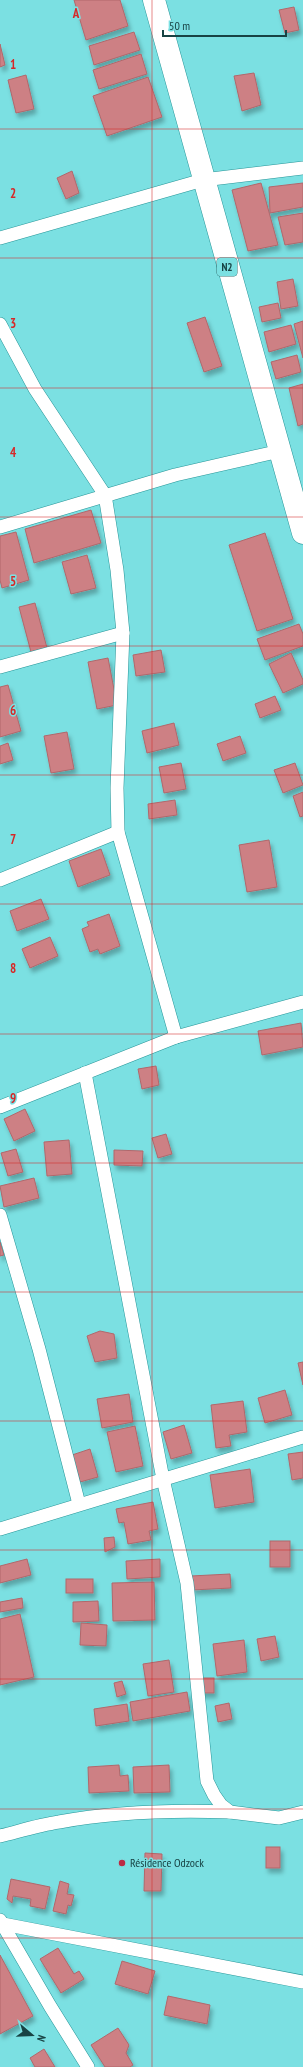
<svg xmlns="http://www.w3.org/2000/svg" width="303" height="2067" font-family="'PT Sans Narrow',sans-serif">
<defs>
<filter id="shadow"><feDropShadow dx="2.5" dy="4.5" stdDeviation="2" flood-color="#0004"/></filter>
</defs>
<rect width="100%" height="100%" fill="#7be0e2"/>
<g fill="#cd8084" stroke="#b1676b" filter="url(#shadow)">
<polygon points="74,0 120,0 128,26 86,40"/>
<polygon points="294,7 299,30 285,33 279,10"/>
<polygon points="134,32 140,50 94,65 89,46"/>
<polygon points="0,44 5,65 0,67"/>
<polygon points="141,54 147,74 99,89 93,70"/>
<polygon points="254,73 261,105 242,111 234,76"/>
<polygon points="26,75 34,109 16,113 8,80"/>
<polygon points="148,77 162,117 107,136 93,96"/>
<polygon points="72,171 79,193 66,199 57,178"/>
<polygon points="261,183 278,245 248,251 232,190"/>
<polygon points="303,183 303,207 270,213 269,187"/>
<polygon points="303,213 303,242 285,245 278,217"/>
<polygon points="293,279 298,306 281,309 277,282"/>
<polygon points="278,303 281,318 262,322 259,307"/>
<polygon points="205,317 222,366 204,372 187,323"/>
<polygon points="303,321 303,358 294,324"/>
<polygon points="291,325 296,344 269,352 264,332"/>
<polygon points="297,355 301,372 276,379 271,362"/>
<polygon points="303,384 303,424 298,426 289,388"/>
<polygon points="91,510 101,543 34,563 25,529"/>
<polygon points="16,532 29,580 2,588 0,580 0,536"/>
<polygon points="265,533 293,619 257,631 229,545"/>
<polygon points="87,555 96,588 71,594 62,562"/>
<polygon points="35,603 47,648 31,652 19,607"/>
<polygon points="299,624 303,634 303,646 265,660 257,639"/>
<polygon points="161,650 165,672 136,676 133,655"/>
<polygon points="291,653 303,680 303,684 283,693 269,664"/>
<polygon points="108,658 117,705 97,709 88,662"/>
<polygon points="8,685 21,731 0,737 0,687"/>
<polygon points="275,696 281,710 260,718 255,704"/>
<polygon points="174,723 179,745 147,753 142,731"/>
<polygon points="67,732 74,769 51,773 44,736"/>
<polygon points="240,736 246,753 223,761 217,744"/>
<polygon points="8,743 13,760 0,764 0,746"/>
<polygon points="181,763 186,789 164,793 159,767"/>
<polygon points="295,763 303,785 283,793 274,770"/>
<polygon points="303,792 303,816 300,817 293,796"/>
<polygon points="175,800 177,815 149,819 148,804"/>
<polygon points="269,840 277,887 247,892 239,845"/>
<polygon points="101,849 110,875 78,887 69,861"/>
<polygon points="41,899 49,919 17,931 10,911"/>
<polygon points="109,914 120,946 100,954 98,949 90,952 82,929 89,926 87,922"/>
<polygon points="50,937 58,956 30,968 22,949"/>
<polygon points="301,1023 303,1047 262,1055 258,1031"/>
<polygon points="156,1066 159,1085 142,1089 138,1069"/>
<polygon points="25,1109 35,1131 14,1141 4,1119"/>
<polygon points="166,1134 172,1154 158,1158 152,1138"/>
<polygon points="69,1140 72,1174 47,1176 44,1142"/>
<polygon points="16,1149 23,1172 8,1176 1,1153"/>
<polygon points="114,1150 143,1151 142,1166 114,1165"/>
<polygon points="34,1178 39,1198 4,1207 0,1186"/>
<polygon points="0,1242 4,1255 0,1256"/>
<polygon points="100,1331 114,1334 117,1358 95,1362 87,1336"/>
<polygon points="303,1362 303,1385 298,1363"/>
<polygon points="285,1390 292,1415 265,1423 258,1398"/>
<polygon points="129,1394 133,1422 102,1428 97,1399"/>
<polygon points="243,1401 247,1432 229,1435 231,1446 216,1448 211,1405"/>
<polygon points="184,1425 192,1453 171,1459 163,1432"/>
<polygon points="135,1426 143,1466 116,1472 107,1432"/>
<polygon points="90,1449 98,1477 80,1482 72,1455"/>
<polygon points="303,1452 303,1478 292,1480 288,1454"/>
<polygon points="250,1469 254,1502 215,1508 210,1475"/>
<polygon points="153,1502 158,1529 149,1531 151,1540 128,1544 124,1522 119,1523 116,1509"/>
<polygon points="114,1537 115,1547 105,1552 104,1538"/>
<rect x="270" y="1541" width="20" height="26"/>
<polygon points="27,1559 31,1575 0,1583 0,1566"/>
<polygon points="160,1559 160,1577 127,1579 126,1561"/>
<polygon points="230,1574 231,1588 192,1590 191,1576"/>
<rect x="66" y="1579" width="27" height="14"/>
<polygon points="154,1582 155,1620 113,1621 112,1583"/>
<polygon points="22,1598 23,1608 0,1612 0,1602"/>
<polygon points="98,1601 99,1621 73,1622 73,1602"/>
<polygon points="20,1614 34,1677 0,1685 0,1619"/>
<polygon points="81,1623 107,1625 106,1646 80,1645"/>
<polygon points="275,1636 279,1657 261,1661 257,1639"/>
<polygon points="244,1640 247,1672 217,1676 213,1644"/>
<polygon points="169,1660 174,1692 148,1696 143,1664"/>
<rect x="200" y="1678" width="14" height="15"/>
<polygon points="122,1681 126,1694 117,1697 114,1683"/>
<polygon points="187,1692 190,1711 133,1721 130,1702"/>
<polygon points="229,1703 232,1719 218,1722 215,1706"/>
<polygon points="127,1704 129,1721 96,1726 94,1709"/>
<polygon points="119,1765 120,1776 128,1775 129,1791 89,1793 88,1767"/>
<polygon points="169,1765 170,1792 134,1793 133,1767"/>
<rect x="266" y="1847" width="14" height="21"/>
<polygon points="145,1853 162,1854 161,1891 144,1891"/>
<polygon points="11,1879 50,1887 45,1909 30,1906 31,1899 13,1896 12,1903 7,1899"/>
<polygon points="60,1881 69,1884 67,1894 74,1895 71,1906 68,1905 66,1914 53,1911"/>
<polygon points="58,1948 74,1974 79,1971 84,1979 61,1993 40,1959"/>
<polygon points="0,1955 33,2016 0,2034"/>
<polygon points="122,1961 155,1971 148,1994 115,1984"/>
<polygon points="168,1996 210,2005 207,2024 164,2015"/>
<polygon points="118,2028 129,2045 126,2053 133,2065 130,2067 105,2067 91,2045"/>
<polygon points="44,2049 55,2067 35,2067 30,2058"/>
</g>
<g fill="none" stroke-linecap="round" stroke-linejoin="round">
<defs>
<g id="minor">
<polyline points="0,238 203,180 303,168"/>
<polyline points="0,324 35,389 105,495 117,570 123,633 117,788 118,832 176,1037"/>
<polyline points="0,527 175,475 280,451"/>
<polyline points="0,667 123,633"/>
<polyline points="0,880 118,832"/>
<polyline points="85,1073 163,1479 187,1583 207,1781 214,1795 221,1805 230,1812 279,1818 303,1812"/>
<polyline points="0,1107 176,1037 303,1002"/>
<polyline points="0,1215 39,1349 79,1504"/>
<polyline points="0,1529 303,1437"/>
<path d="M0 1836C20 1831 39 1825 59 1822 113 1812 175 1810 230 1812"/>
<polyline points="0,1920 50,2006 88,2067"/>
<polyline points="3,1924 303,1982"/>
</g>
<polyline id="trunk" points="154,0 303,533"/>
</defs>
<use href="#minor" stroke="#269598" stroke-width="14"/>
<use href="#trunk" stroke="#269598" stroke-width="23"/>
<use href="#minor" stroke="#fff" stroke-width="13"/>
<use href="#trunk" stroke="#fff" stroke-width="22"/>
</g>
<path fill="none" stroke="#d62828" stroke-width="1" stroke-opacity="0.55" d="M152 0V2067M0 129H303M0 258H303M0 388H303M0 517H303M0 646H303M0 775H303M0 904H303M0 1034H303M0 1163H303M0 1292H303M0 1421H303M0 1550H303M0 1679H303M0 1809H303M0 1938H303"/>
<circle fill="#bb2a43" stroke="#7be0e2" stroke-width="1.5" cx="122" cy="1863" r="4"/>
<g text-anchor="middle" stroke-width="3" stroke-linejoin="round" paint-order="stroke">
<rect fill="#7be0e2" stroke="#367273" stroke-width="1" x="217" y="258" width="20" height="18" rx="3"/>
<g font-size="11" font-weight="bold" fill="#184344">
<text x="227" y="271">N2</text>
</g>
<g font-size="12" fill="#184344" stroke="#7be0e2" text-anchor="start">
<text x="130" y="1867">Résidence Odzock</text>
</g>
</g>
<g font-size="13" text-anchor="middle" font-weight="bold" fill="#d62828" stroke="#7be0e2" stroke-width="3" stroke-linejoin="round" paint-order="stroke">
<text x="76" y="18">A</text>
<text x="13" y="69">1</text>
<text x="13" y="198">2</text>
<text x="13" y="328">3</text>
<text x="13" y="457">4</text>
<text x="13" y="586">5</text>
<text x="13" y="715">6</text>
<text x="13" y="844">7</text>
<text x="13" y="973">8</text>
<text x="13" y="1103">9</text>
</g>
<g transform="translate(32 2035) rotate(109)" stroke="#7be0e2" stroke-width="3" paint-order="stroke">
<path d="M0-3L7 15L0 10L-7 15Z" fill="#184344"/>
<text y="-6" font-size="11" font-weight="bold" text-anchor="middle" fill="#184344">N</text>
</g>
<path d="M163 30v6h123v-6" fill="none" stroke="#184344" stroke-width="2"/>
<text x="169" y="30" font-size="12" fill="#184344" stroke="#7be0e2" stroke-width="3" paint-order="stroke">50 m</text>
</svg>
